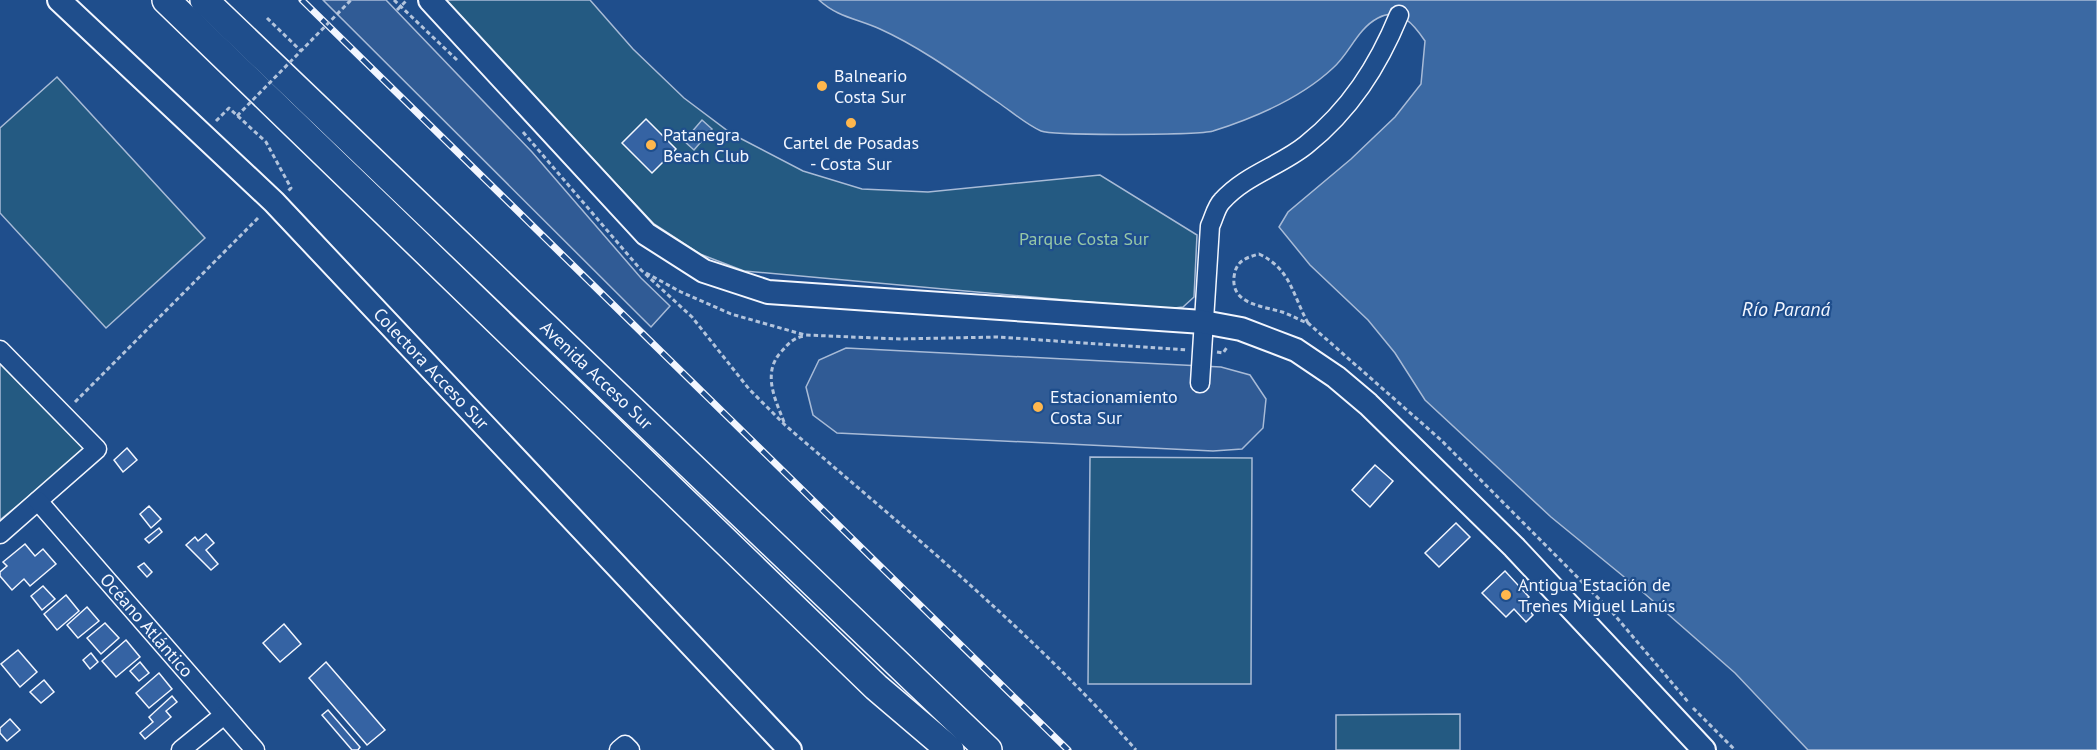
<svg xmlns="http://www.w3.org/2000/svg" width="2097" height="750" font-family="'PT Sans',sans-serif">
<rect width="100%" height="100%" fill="#1f4e8c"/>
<g fill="#245a82" stroke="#a8bbd7" stroke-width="1.5">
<polygon points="443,0 590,0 633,49 684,98 732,134 803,171 862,189 928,192 1100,175 1197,235 1194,297 1183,307 1166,309 744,271 700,254 654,224"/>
<polygon points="57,77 205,238 106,328 0,213 0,128"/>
<polygon points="0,361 87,449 0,520"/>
<polygon points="1090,457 1252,458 1251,684 1088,684"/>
<polygon points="1460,714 1460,750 1336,750 1336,715"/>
</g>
<g fill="#305b95" stroke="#a8bbd7" stroke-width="1.5">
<polygon points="323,0 386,0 532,152 641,278 670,306 651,327"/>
<polygon points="846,348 1221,367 1250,375 1266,399 1263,428 1242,449 1213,451 837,433 813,415 806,387 819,360"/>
</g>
<g fill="#3b69a3" stroke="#a8bbd7" stroke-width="1.5">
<path d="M819 0H2097V750H1808L1735 673 1645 594 1551 517 1425 400 1395 353 1368 320 1310 265 1279 227 1288 212 1351 159 1395 117 1421 84 1425 41C1415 26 1400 6 1378 18 1357 29 1350 53 1333 68 1301 98 1254 118 1213 131 1199 135 1053 136 1041 131 1027 125 1012 112 999 103 961 77 922 48 880 29 858 19 837 17 819 0Z"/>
<polygon points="702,120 712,129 694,150 684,141"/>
</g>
<g fill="#3563a3" stroke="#f2f6ff" stroke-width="1.5">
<polygon points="646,119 676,149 652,173 622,143"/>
<polygon points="127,448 137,460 123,472 114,460"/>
<polygon points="1375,465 1393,481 1370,507 1352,490"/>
<polygon points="149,506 161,519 151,528 140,514"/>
<polygon points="1456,523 1470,537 1439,567 1425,553"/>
<polygon points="159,528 162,532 149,543 145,539"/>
<polygon points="206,534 214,543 206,550 218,564 211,570 186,545 195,537 198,541"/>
<polygon points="25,544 35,556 43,549 56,564 30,586 24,579 12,590 0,576 0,572 7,566 3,562"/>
<polygon points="144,563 152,572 147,577 138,567"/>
<polygon points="1505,571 1529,597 1522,603 1533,615 1526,622 1514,609 1506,617 1482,593"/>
<polygon points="43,586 55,599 42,610 31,596"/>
<polygon points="66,595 79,611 57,630 44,614"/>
<polygon points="87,607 99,621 78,638 67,625"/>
<polygon points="105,623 119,638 101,654 87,638"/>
<polygon points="284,624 301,644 280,662 263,643"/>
<polygon points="126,640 140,657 116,677 102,661"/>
<polygon points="18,650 37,672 20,687 1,664"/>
<polygon points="91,653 98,662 90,669 83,660"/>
<polygon points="140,662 149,673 139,681 130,671"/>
<polygon points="326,662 385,730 367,745 309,678"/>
<polygon points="159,673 172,689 149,708 136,693"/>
<polygon points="44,680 54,692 41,703 30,692"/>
<polygon points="172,696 177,702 166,711 171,717 145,739 140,733 153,722 149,717"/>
<polygon points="328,710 360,747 358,750 352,750 322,715"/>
<polygon points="10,719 20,730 7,741 0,733 0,728"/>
</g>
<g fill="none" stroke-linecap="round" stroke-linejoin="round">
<defs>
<g id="minor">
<polyline points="0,350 97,449 0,534"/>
<path d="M1200 383 1210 226C1214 218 1216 207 1222 201 1245 175 1280 166 1306 145 1350 110 1378 66 1399 15"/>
<path id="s1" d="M38 501 255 750"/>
<polyline points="181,750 224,715"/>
<polyline points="619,750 625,745 630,750"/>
</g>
<g id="major">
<path id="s2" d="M59 0 274 202 790 750"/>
<polyline points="430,0 646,234 704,271 768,292 1203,322 1241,329 1296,350 1336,377 1368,404 1514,547 1704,750"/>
</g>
<g id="highway">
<polyline points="166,0 876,687 950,750"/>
<path id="s3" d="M204 0 988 750"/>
</g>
</defs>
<use href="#minor" stroke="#f2f6ff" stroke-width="21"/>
<use href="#major" stroke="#f2f6ff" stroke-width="26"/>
<use href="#highway" stroke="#f2f6ff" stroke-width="30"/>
<g stroke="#b3c4dc" stroke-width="3" stroke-dasharray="4.5 3" stroke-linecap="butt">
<polyline points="394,0 458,61"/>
<polyline points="397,10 406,1"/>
<polyline points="267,18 301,51"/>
<polyline points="216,121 229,108 266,142 291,188 288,191"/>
<path d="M523 132 641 270 692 317 749 389 785 425C905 529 1031 630 1136 750"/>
<polyline points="646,273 681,292 731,314 805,335 900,339 997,337 1187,350"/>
<path d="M1308 323C1292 294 1291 269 1259 254 1245 258 1236 261 1234 277 1231 304 1262 306 1282 312 1291 315 1299 320 1308 323L1441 440 1612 612 1689 703"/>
<polyline points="1217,352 1223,353 1228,346"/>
<polyline points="75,402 260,216"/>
<path d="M784 422C775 399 762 373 781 352 788 344 793 338 804 336"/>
<polyline points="1693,708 1735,750"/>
</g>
<use href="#minor" stroke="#1f4e8c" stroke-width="18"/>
<use href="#major" stroke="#1f4e8c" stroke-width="22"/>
<use href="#highway" stroke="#1f4e8c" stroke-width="27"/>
<defs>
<polyline id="rail" points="302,0 1068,750"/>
</defs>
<use href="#rail" stroke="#f2f6ff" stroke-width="7"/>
<use href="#rail" stroke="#1f4e8c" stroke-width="4.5" stroke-dasharray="14" stroke-linecap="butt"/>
<polyline stroke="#b3c4dc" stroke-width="3" stroke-dasharray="4.5 3" stroke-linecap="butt" points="237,116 351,0"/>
</g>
<g fill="#ffb74d" stroke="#1f4e8c" stroke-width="2">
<circle cx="822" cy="86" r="6"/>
<circle cx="851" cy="123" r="6"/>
<circle cx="651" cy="145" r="6"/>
<circle cx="1038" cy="407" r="6"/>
<circle cx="1506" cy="595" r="6"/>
</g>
<g text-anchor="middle" stroke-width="4.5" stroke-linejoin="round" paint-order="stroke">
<g font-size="18" fill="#f2f6ff" stroke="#1f4e8c" text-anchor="start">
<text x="834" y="82">Balneario<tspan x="834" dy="21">Costa Sur</tspan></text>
<text x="663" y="141">Patanegra<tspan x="663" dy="21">Beach Club</tspan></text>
<text x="851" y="149" text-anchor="middle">Cartel de Posadas<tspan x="851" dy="21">- Costa Sur</tspan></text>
<text x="1050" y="403">Estacionamiento<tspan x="1050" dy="21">Costa Sur</tspan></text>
<text x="1518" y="591">Antigua Estación de<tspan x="1518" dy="21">Trenes Miguel Lanús</tspan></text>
</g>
<g font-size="18" fill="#97c8a6" stroke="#1f4e8c">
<text x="1084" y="245">Parque Costa Sur</text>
</g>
<g font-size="18" fill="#f2f6ff" stroke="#1f4e8c">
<text dy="6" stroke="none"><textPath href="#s2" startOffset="524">Colectora Acceso Sur</textPath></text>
<text dy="6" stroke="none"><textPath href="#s3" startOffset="543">Avenida Acceso Sur</textPath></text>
<text dy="6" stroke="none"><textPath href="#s1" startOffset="165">Océano Atlántico</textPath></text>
</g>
<g font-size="20" font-style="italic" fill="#f2f6ff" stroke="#1f4e8c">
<text x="1786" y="316">Río Paraná</text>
</g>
</g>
</svg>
